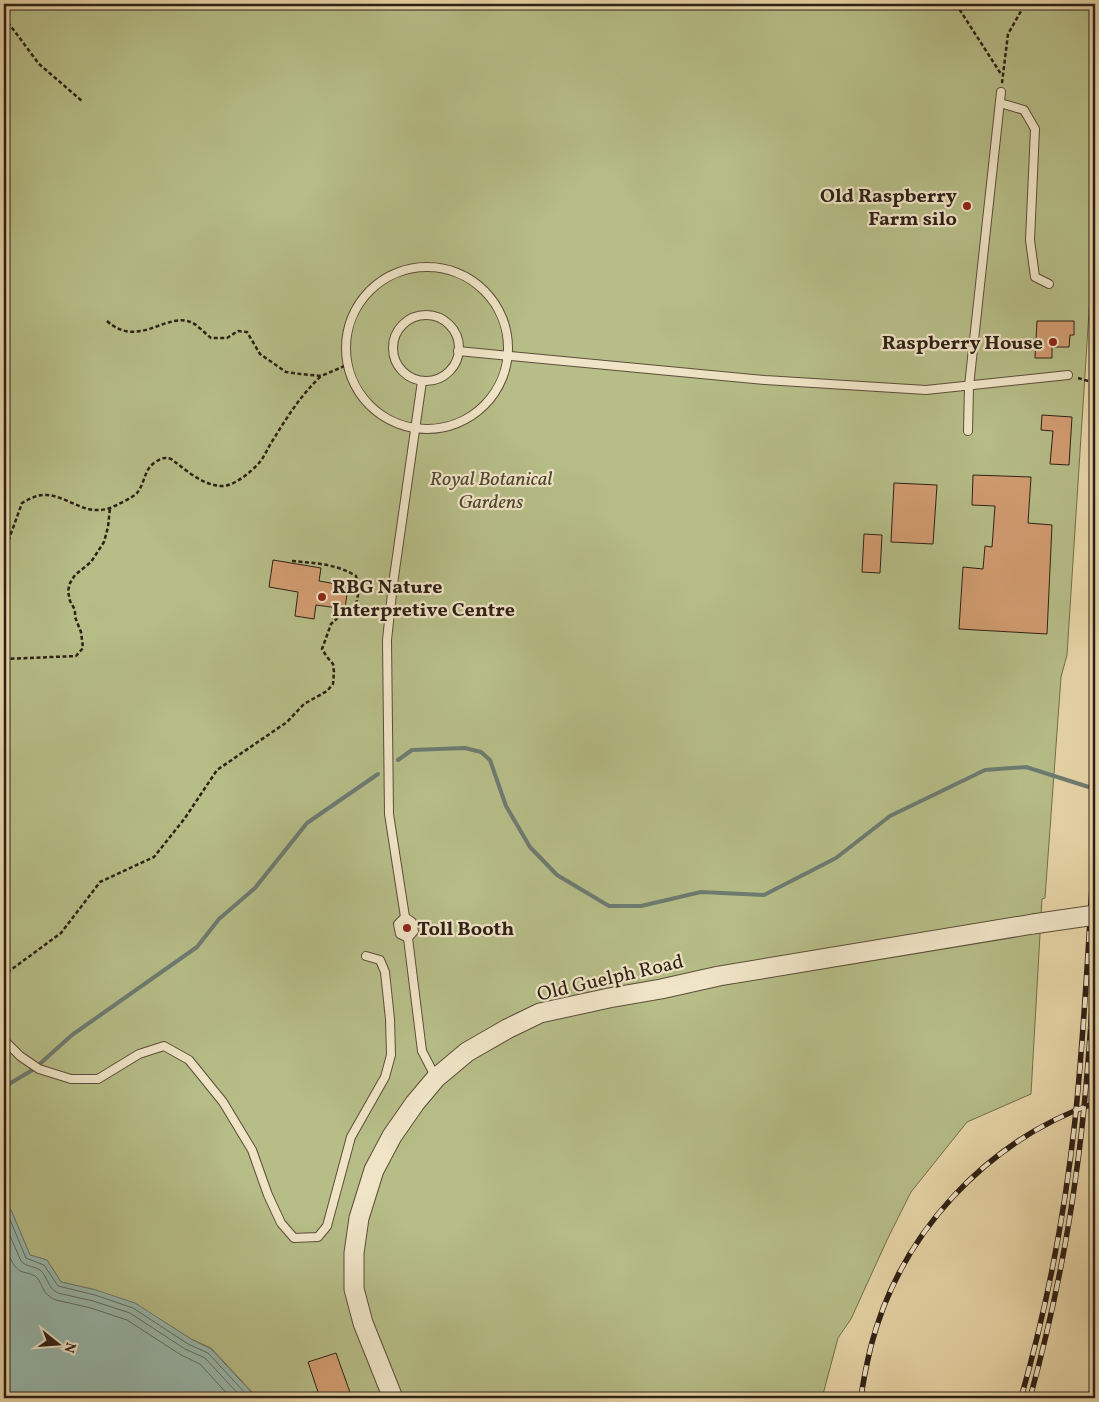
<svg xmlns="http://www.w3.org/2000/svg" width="1099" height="1402" font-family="Vollkorn,serif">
<rect width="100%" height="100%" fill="#e7d5a7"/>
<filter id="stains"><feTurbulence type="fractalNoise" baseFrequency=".004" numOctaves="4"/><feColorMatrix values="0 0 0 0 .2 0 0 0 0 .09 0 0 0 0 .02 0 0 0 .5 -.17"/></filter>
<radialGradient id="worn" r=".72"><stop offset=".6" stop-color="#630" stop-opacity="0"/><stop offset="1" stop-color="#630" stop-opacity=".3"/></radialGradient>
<polygon fill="#b6bd87" stroke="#726e4e" points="4,4 1095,4 1095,218 1067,655 1061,677 1045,898 1042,899 1031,1094 967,1122 911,1192 887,1240 851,1319 838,1338 822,1398 253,1398 253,1393 211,1348 191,1339 163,1321 96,1290 61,1282 47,1260 30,1255 11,1210 4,1208"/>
<polygon fill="#97b8ad" stroke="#6d7b71" points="4,1208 11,1210 30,1255 47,1260 61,1282 96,1290 135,1303 191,1339 211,1349 253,1394 253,1398 4,1398"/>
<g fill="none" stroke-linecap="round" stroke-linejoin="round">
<g stroke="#626c62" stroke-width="1">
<polyline points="4,1213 8,1215 26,1258 44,1265 58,1286 95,1295 133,1308 188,1344 208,1353 247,1395 248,1398"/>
<path d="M4 1222 21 1261C26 1267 34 1266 40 1270 48 1276 47 1288 58 1293L93 1301 130 1313 185 1349 205 1358 242 1398"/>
<path d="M4 1243C8 1252 11 1265 20 1271 24 1273 31 1273 35 1276 44 1284 41 1294 56 1300L91 1308 127 1320 181 1355 200 1364 231 1398"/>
</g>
<g stroke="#6d7b71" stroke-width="4">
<polyline points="398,760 412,750 465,748 481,752 490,760 506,806 530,847 557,875 609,906 641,906 701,892 764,895 836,858 890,816 985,770 1026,767 1095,789"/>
<polyline points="4,1087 34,1069 72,1035 197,947 219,919 255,888 307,823 378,774"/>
</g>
</g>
<g fill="#d29c71" stroke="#2e2016">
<polygon points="1037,321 1074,321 1074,335 1070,335 1069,347 1052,347 1052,358 1035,358"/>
<polygon points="1042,415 1072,417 1069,465 1050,464 1053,431 1041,430"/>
<polygon points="973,475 1031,477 1028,523 1052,525 1047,634 959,629 963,567 983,569 985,546 992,547 995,506 972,505"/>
<polygon points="894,483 937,485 933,544 891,542"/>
<polygon points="864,534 882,535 880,573 862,572"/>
<polygon points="273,560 321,568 319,581 348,586 345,609 316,605 314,619 295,616 298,592 269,587"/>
<polygon points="336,1353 352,1398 320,1398 308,1362"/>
</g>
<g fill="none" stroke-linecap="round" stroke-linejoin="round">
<defs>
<g id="service">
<polyline points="1000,103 1024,110 1035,129 1030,240 1035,277 1049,284"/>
<circle cx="427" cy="348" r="81"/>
<circle cx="426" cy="348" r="33"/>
<polyline points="458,351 765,380 926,390 1068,375"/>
<polyline points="422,381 393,584 387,640 389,814 405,917 412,922 414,931 408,938 422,1051 436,1078"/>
<polyline points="968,431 969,386 1001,92"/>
<polyline points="405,917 398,924 400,934 408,938"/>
<polyline points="4,1040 20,1056 39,1069 71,1079 98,1079 139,1054 164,1046 189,1060 223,1102 252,1150 268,1195 281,1223 294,1238 318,1237 327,1226 351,1137 385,1077 391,1055 390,1019 385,972 380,960 366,956"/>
</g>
<polyline id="tertiary" points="393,1398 363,1323 354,1289 354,1253 359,1218 374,1170 392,1136 415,1103 436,1078 467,1052 507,1029 540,1013 609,998 661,989 719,976 1033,924"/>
</defs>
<use href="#service" stroke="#5c4d3a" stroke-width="10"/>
<use href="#tertiary" stroke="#5c4d3a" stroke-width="21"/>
<g stroke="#2e2016" stroke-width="2.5" stroke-dasharray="4 2.5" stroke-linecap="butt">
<polyline points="956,4 1001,74"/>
<polyline points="4,17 39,64 82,101"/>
<polyline points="1002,83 1008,34 1025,4"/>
<path d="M107 321C139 350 167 310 193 323 198 326 206 334 211 338H227L238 331 247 332 260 354 286 372 300 374 321 376 347 365"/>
<polyline points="1078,378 1095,383"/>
<path d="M4 553 22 503C29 499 36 495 44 495 66 494 84 517 110 508 115 506 134 497 137 493 146 482 143 469 157 461 162 458 165 457 171 459 186 470 202 485 221 486 233 487 251 472 259 463 265 456 268 447 273 440 287 417 301 395 321 376"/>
<path d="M292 561C314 563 337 564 356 576L359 589 356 606"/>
<polyline points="4,659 76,656 83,648 81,632 75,617 75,610 70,601 68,591 70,583 75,575 91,562 104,542 108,527 110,508"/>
<polyline points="4,978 8,972 61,933 100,882 154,857 185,818 217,770 287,722 304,704 327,691 333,684 334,672 333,664 327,657 322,649 331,624 345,611 356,606 381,609"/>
</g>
<use href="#service" stroke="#efe4c6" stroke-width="8"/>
<use href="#tertiary" stroke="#efe4c6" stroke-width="19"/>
<defs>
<g id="rail">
<path d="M861 1398C863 1381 867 1363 871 1346 900 1234 986 1141 1095 1103"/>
<path d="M1021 1398C1047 1307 1065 1213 1075 1120 1085 1026 1089 931 1095 836"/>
<path d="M1030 1398C1050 1325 1066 1250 1076 1175 1086 1105 1090 1035 1095 966"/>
</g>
</defs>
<use href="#rail" stroke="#2e2016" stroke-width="5.5"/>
<use href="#rail" stroke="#efe4c6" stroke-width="4" stroke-dasharray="11" stroke-linecap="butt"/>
<defs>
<polyline id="tertiary-bridge" points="1033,924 1095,915"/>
</defs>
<use href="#tertiary-bridge" stroke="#5c4d3a" stroke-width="21" stroke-linecap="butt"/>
<use href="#tertiary-bridge" stroke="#efe4c6" stroke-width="19"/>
</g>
<g fill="#8f2418" stroke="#efe4c6" stroke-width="2">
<circle cx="967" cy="206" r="5"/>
<circle cx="1053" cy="342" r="5"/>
<circle cx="322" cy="597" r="5"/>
<circle cx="407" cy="928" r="5"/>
</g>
<g text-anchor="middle" stroke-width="4.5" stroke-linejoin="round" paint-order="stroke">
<g font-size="20" font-weight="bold" fill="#2e2016" stroke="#efe4c6" text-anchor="end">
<text x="957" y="202">Old Raspberry<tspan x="957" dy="23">Farm silo</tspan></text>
<text x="1043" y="349">Raspberry House</text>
<text x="332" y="593" text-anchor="start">RBG Nature<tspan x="332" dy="23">Interpretive Centre</tspan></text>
<text x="417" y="935" text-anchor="start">Toll Booth</text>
</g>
<g font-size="20" font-style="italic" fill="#504732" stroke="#efe4c6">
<text x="491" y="485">Royal Botanical<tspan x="491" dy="23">Gardens</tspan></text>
</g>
<g font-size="20" fill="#2e2016" stroke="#efe4c6">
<text transform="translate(610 977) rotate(-13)" y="7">Old Guelph Road</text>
</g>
</g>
<rect width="1099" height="1402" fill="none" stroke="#e7d5a7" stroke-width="20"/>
<rect x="5" y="5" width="1089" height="1392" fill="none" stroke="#2e2016" stroke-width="2.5"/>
<rect x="10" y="10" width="1079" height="1382" fill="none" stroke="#2e2016"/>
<g transform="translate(58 1344) rotate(107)" stroke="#efe4c6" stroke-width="4" paint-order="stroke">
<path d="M0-4L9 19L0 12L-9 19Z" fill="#2e2016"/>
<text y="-8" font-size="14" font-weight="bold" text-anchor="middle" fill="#2e2016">N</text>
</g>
<rect width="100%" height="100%" filter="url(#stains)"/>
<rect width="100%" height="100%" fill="url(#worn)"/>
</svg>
